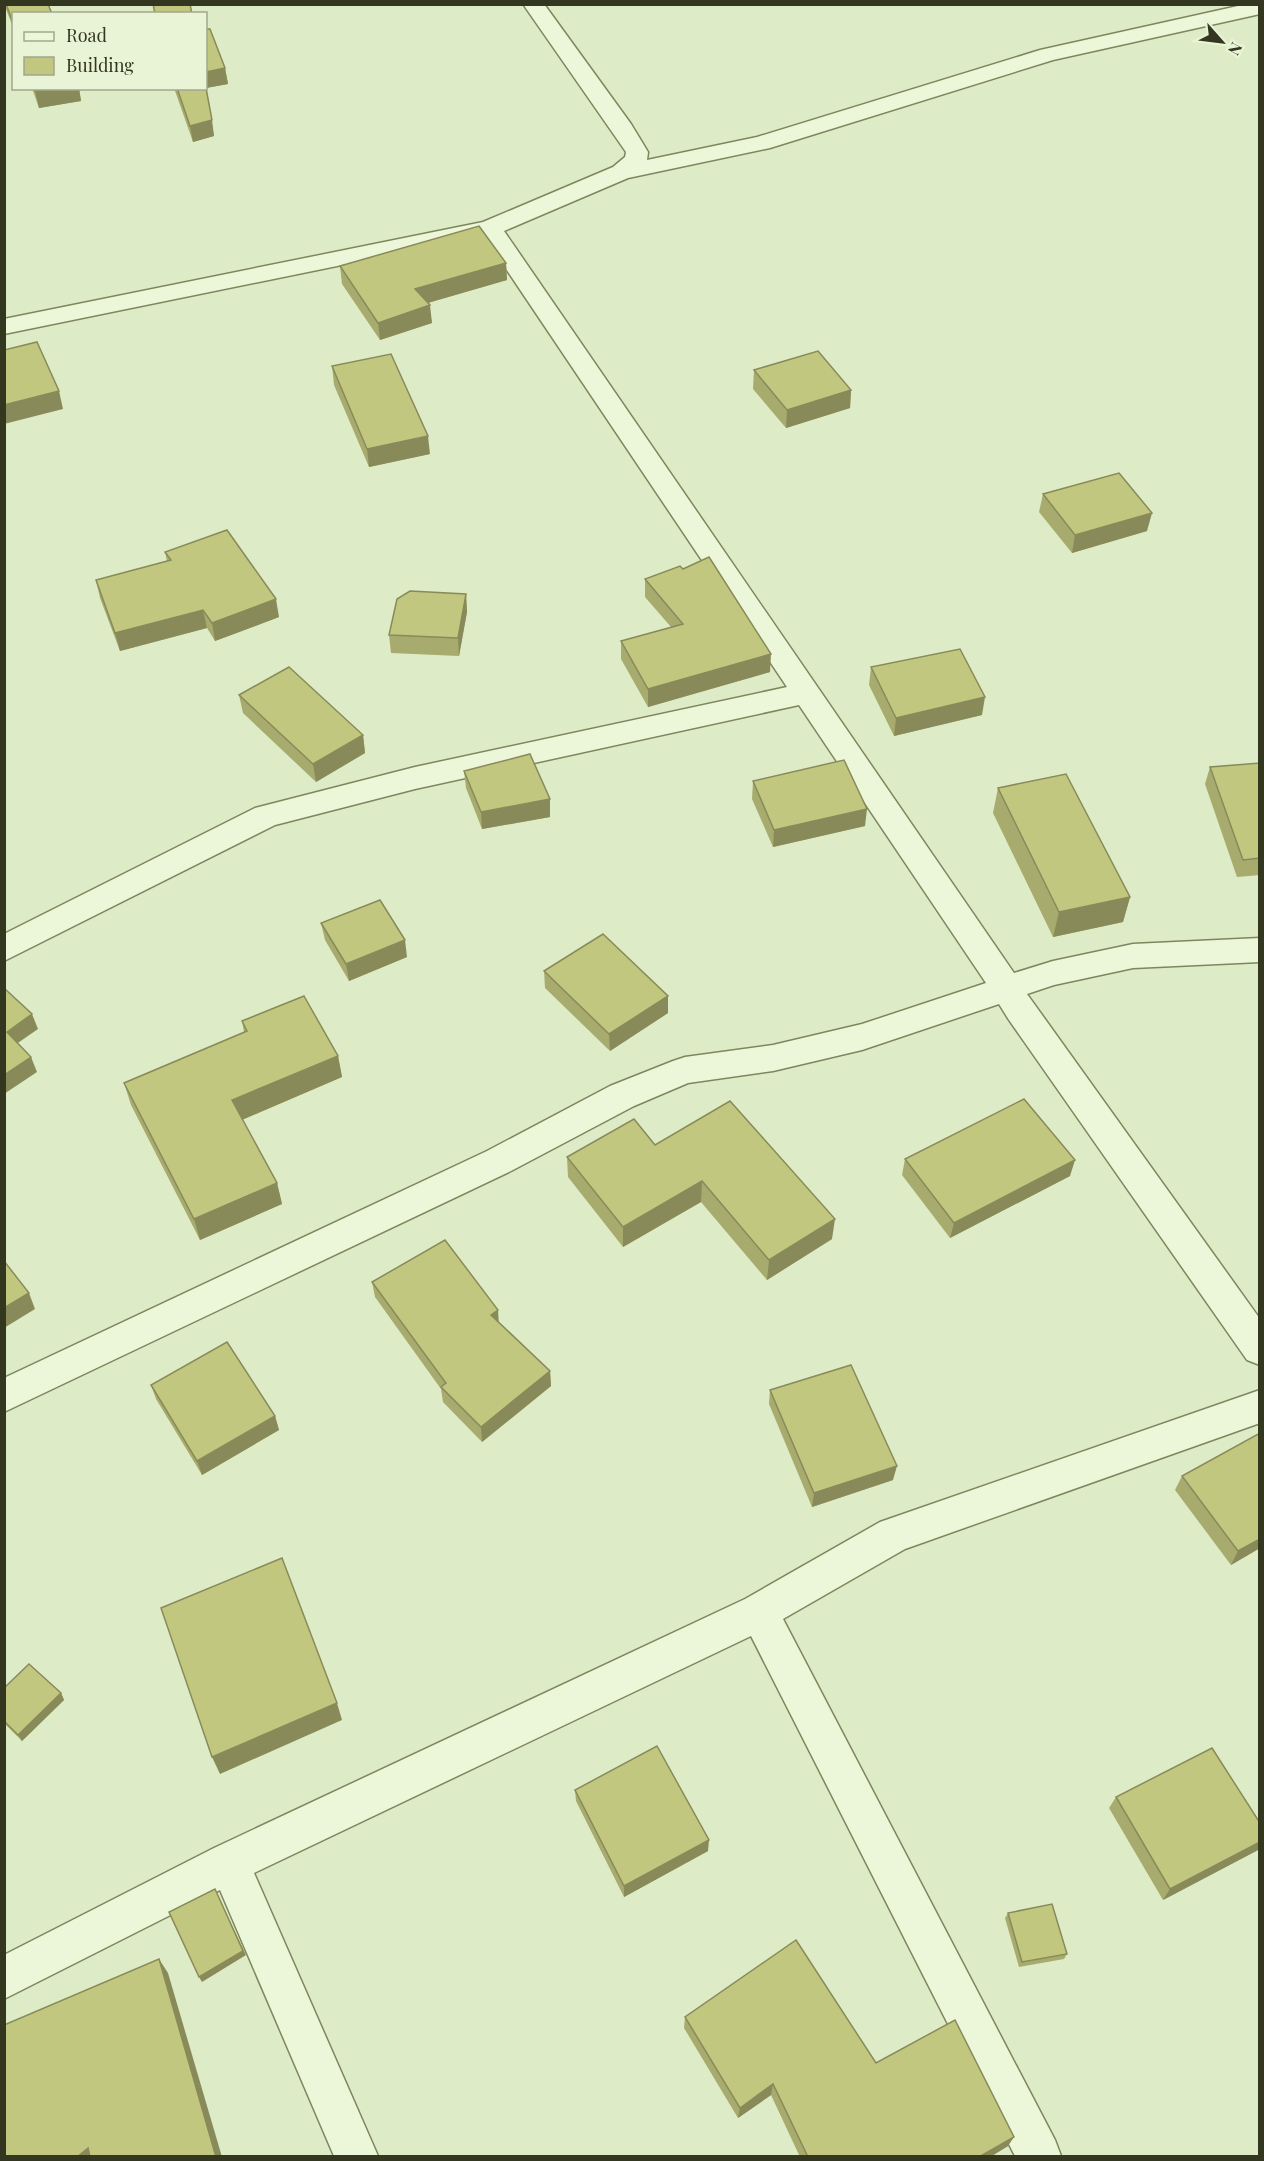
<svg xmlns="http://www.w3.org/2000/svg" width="1264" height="2161" font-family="'Playfair Display',serif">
<rect width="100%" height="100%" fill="#deebc7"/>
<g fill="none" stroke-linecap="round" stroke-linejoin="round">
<defs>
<g id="minor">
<polygon points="523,4 544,4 631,124 648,152 647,160 757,137 1040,50 1247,4 1260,4 1260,14 1053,60 770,148 628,178 504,231 1014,973 1053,961 1133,944 1260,938 1260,962 1133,968 1054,985 1027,994 1260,1319 1260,1365 1247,1360 1009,1020 999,1004 862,1050 773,1071 688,1083 634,1106 511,1171 4,1412 4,1378 487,1151 610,1086 673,1061 685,1057 773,1045 862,1024 986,983 799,705 415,789 275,825 4,961 4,934 255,808 415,767 787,687 484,236 4,334 4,319 483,222 613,167 625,157 626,152"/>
<polygon points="1260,1390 1260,1423 905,1549 783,1619 1055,2140 1061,2156 1015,2156 751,1636 254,1873 378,2156 334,2156 220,1890 4,1999 4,1955 214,1848 745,1599 880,1522"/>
</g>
</defs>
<use href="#minor" stroke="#7e865d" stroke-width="3"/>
<use href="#minor" fill="#ecf7da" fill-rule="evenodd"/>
</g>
<g fill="#a7ab6d">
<polygon points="4,4 48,4 14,14 14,30"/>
<polygon points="206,29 225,68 228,84 206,88 214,136 193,142 174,88 206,88"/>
<polygon points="32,88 79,88 81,101 39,108"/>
<polygon points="506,263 507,280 428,303 432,323 380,340 342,284 340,266"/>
<polygon points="332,366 430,454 369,467 334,385"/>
<polygon points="754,370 851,390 850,408 786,428 753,389"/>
<polygon points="1043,494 1147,531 1072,553 1039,512"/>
<polygon points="165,552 279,617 215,641 207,628 120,651 100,598 96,580 167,561"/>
<polygon points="645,579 770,672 648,707 621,659 621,641 671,627 645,597"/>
<polygon points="466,594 467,612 459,656 391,653 389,635"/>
<polygon points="871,667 982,715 894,736 869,685"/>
<polygon points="239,695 363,735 365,753 316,782 243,713"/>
<polygon points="1260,763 1260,875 1237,877 1205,784 1210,767"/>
<polygon points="464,771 550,799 550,817 482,829 466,788"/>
<polygon points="753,781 865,826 773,847 752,799"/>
<polygon points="998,788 1130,897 1123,922 1053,937 993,813"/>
<polygon points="321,923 407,957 349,981 325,940"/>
<polygon points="544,971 668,996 668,1013 610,1051 545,988"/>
<polygon points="242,1021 338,1056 342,1077 242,1120 277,1183 282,1204 200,1240 131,1105 124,1083 244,1032"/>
<polygon points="655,1145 832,1239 767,1280 701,1202 623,1247 568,1177 567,1157"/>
<polygon points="905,1159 1070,1176 950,1238 902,1175"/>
<polygon points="372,1282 499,1322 550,1371 551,1386 482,1442 443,1402 441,1389 375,1297"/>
<polygon points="151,1385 275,1416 279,1430 202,1475 156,1399"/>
<polygon points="770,1390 893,1480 812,1507 769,1404"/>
<polygon points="1260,1433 1260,1548 1231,1565 1175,1490 1182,1476"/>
<polygon points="4,1688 61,1693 64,1700 22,1741 4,1723"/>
<polygon points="575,1790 708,1851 624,1897 576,1801"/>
<polygon points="1116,1797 1260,1823 1260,1849 1163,1900 1109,1808"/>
<polygon points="1008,1913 1067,1954 1064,1959 1019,1967 1005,1918"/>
<polygon points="685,2017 876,2063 1008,2146 990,2157 800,2157 771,2095 738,2118 684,2028"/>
</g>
<g fill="#888b59">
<polygon points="225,68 228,84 206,88 206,72"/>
<polygon points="49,88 79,88 81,101 39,108 35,91"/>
<polygon points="212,120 214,136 193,142 190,126"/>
<polygon points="506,263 507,280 417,306 415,289"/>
<polygon points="430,305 432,323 380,340 378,323"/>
<polygon points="851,390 850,408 786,428 787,410"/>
<polygon points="59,391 63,409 4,424 4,405"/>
<polygon points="428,436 430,454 369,467 367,449"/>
<polygon points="1152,513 1147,531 1072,553 1075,535"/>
<polygon points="466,594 467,612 459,656 458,638"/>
<polygon points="276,599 279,617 215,641 212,623"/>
<polygon points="203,610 207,628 120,651 115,633"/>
<polygon points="771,654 770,672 648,707 648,689"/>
<polygon points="985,697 982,715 894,736 896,718"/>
<polygon points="363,735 365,753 316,782 313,764"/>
<polygon points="550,799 550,817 482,829 481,812"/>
<polygon points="867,809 865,826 773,847 774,830"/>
<polygon points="1130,897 1123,922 1053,937 1059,912"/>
<polygon points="405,940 407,957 349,981 346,964"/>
<polygon points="668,996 668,1013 610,1051 609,1034"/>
<polygon points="32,1014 38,1029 12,1047 7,1032"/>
<polygon points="338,1056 342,1077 237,1122 232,1100"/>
<polygon points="31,1057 37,1072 4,1094 4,1075"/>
<polygon points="1075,1160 1070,1176 950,1238 954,1223"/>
<polygon points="702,1181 701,1202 623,1247 623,1227"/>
<polygon points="277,1183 282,1204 200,1240 194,1219"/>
<polygon points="835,1219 832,1239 767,1280 769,1260"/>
<polygon points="29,1293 35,1309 4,1328 4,1308"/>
<polygon points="498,1310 499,1326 491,1315"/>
<polygon points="550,1371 551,1386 482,1442 481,1427"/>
<polygon points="275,1416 279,1430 202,1475 197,1461"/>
<polygon points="897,1466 893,1480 812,1507 814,1493"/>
<polygon points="1260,1539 1260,1548 1231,1565 1238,1551"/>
<polygon points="61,1693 64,1700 22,1741 18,1735"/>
<polygon points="337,1703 342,1720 220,1774 212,1757"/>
<polygon points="709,1840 708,1851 624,1897 624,1886"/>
<polygon points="1260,1842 1260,1849 1163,1900 1170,1889"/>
<polygon points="217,1894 246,1955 202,1982 199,1977"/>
<polygon points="159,1959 168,1973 222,2157 216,2157"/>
<polygon points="773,2084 771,2095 738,2118 740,2108"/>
<polygon points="1014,2137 1008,2146 990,2157 979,2157"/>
<polygon points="88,2148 96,2157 77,2157"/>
</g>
<g fill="#c2c77f" stroke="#888b59" stroke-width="1.5">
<polygon points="6,4 48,4 52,14 14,14 14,25"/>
<polygon points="153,4 190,4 192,14 155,14"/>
<polygon points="206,29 210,29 225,68 206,72"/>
<polygon points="34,88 49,88 35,91"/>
<polygon points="177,88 206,88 212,120 190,126"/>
<polygon points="479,226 506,263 415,289 430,305 378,323 340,266"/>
<polygon points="37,342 59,391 4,405 4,350"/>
<polygon points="818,351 851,390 787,410 754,370"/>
<polygon points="391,354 428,436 367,449 332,366"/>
<polygon points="1119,473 1152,513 1075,535 1043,494"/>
<polygon points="227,530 276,599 212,623 203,610 115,633 96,580 171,560 165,552"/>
<polygon points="709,557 771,654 648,689 621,641 683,624 645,579 680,566 683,569"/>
<polygon points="410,591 466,594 458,638 389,635 397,599"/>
<polygon points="960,649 985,697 896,718 871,667"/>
<polygon points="289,667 363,735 313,764 239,695"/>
<polygon points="530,754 550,799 481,812 464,771"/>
<polygon points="844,760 867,809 774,830 753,781"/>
<polygon points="1260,763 1260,858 1243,860 1210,767"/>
<polygon points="1066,774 1130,897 1059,912 998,788"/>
<polygon points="380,900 405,940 346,964 321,923"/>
<polygon points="603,934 668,996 609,1034 544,971"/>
<polygon points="4,988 32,1014 7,1032 31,1057 4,1075"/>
<polygon points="304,996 338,1056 232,1100 277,1183 194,1219 124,1083 247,1031 242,1021"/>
<polygon points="1024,1099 1075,1160 954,1223 905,1159"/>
<polygon points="730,1101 835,1219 769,1260 702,1181 623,1227 567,1157 634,1119 655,1145"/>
<polygon points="445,1240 498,1310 491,1315 550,1371 481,1427 441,1387 446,1383 372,1282"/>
<polygon points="4,1261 29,1293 4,1308"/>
<polygon points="227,1342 275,1416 197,1461 151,1385"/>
<polygon points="851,1365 897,1466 814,1493 770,1390"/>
<polygon points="1260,1433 1260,1539 1238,1551 1182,1476"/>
<polygon points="282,1558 337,1703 212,1757 161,1608"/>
<polygon points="29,1664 61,1693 18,1735 4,1721 4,1688"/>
<polygon points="657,1746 709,1840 624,1886 575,1790"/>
<polygon points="1212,1748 1260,1823 1260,1842 1170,1889 1116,1797"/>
<polygon points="215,1889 243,1951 199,1977 169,1912"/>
<polygon points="1052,1904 1067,1954 1022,1962 1008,1913"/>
<polygon points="796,1940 876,2063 955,2020 1014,2137 979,2157 808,2157 773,2084 740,2108 685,2017"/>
<polygon points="159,1959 216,2157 90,2157 88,2148 77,2157 4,2157 4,2025"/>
</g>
<rect width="1264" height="2161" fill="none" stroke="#343720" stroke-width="12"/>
<rect x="12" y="12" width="195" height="78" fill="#e9f3d6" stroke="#a1a88d" stroke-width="1.5"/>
<rect x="24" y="32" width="30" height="9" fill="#ecf7da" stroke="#a1a88d" stroke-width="1.5"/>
<text x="66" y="42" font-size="18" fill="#343720">Road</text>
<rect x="24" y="57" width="30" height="18" fill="#c2c77f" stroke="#a1a88d" stroke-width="1.5"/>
<text x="66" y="72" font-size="18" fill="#343720">Building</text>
<g transform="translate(1222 42) rotate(118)" stroke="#e9f3d6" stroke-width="4.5" paint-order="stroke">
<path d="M0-4.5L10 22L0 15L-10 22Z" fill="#343720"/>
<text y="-9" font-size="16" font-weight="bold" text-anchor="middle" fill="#343720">N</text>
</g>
</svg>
